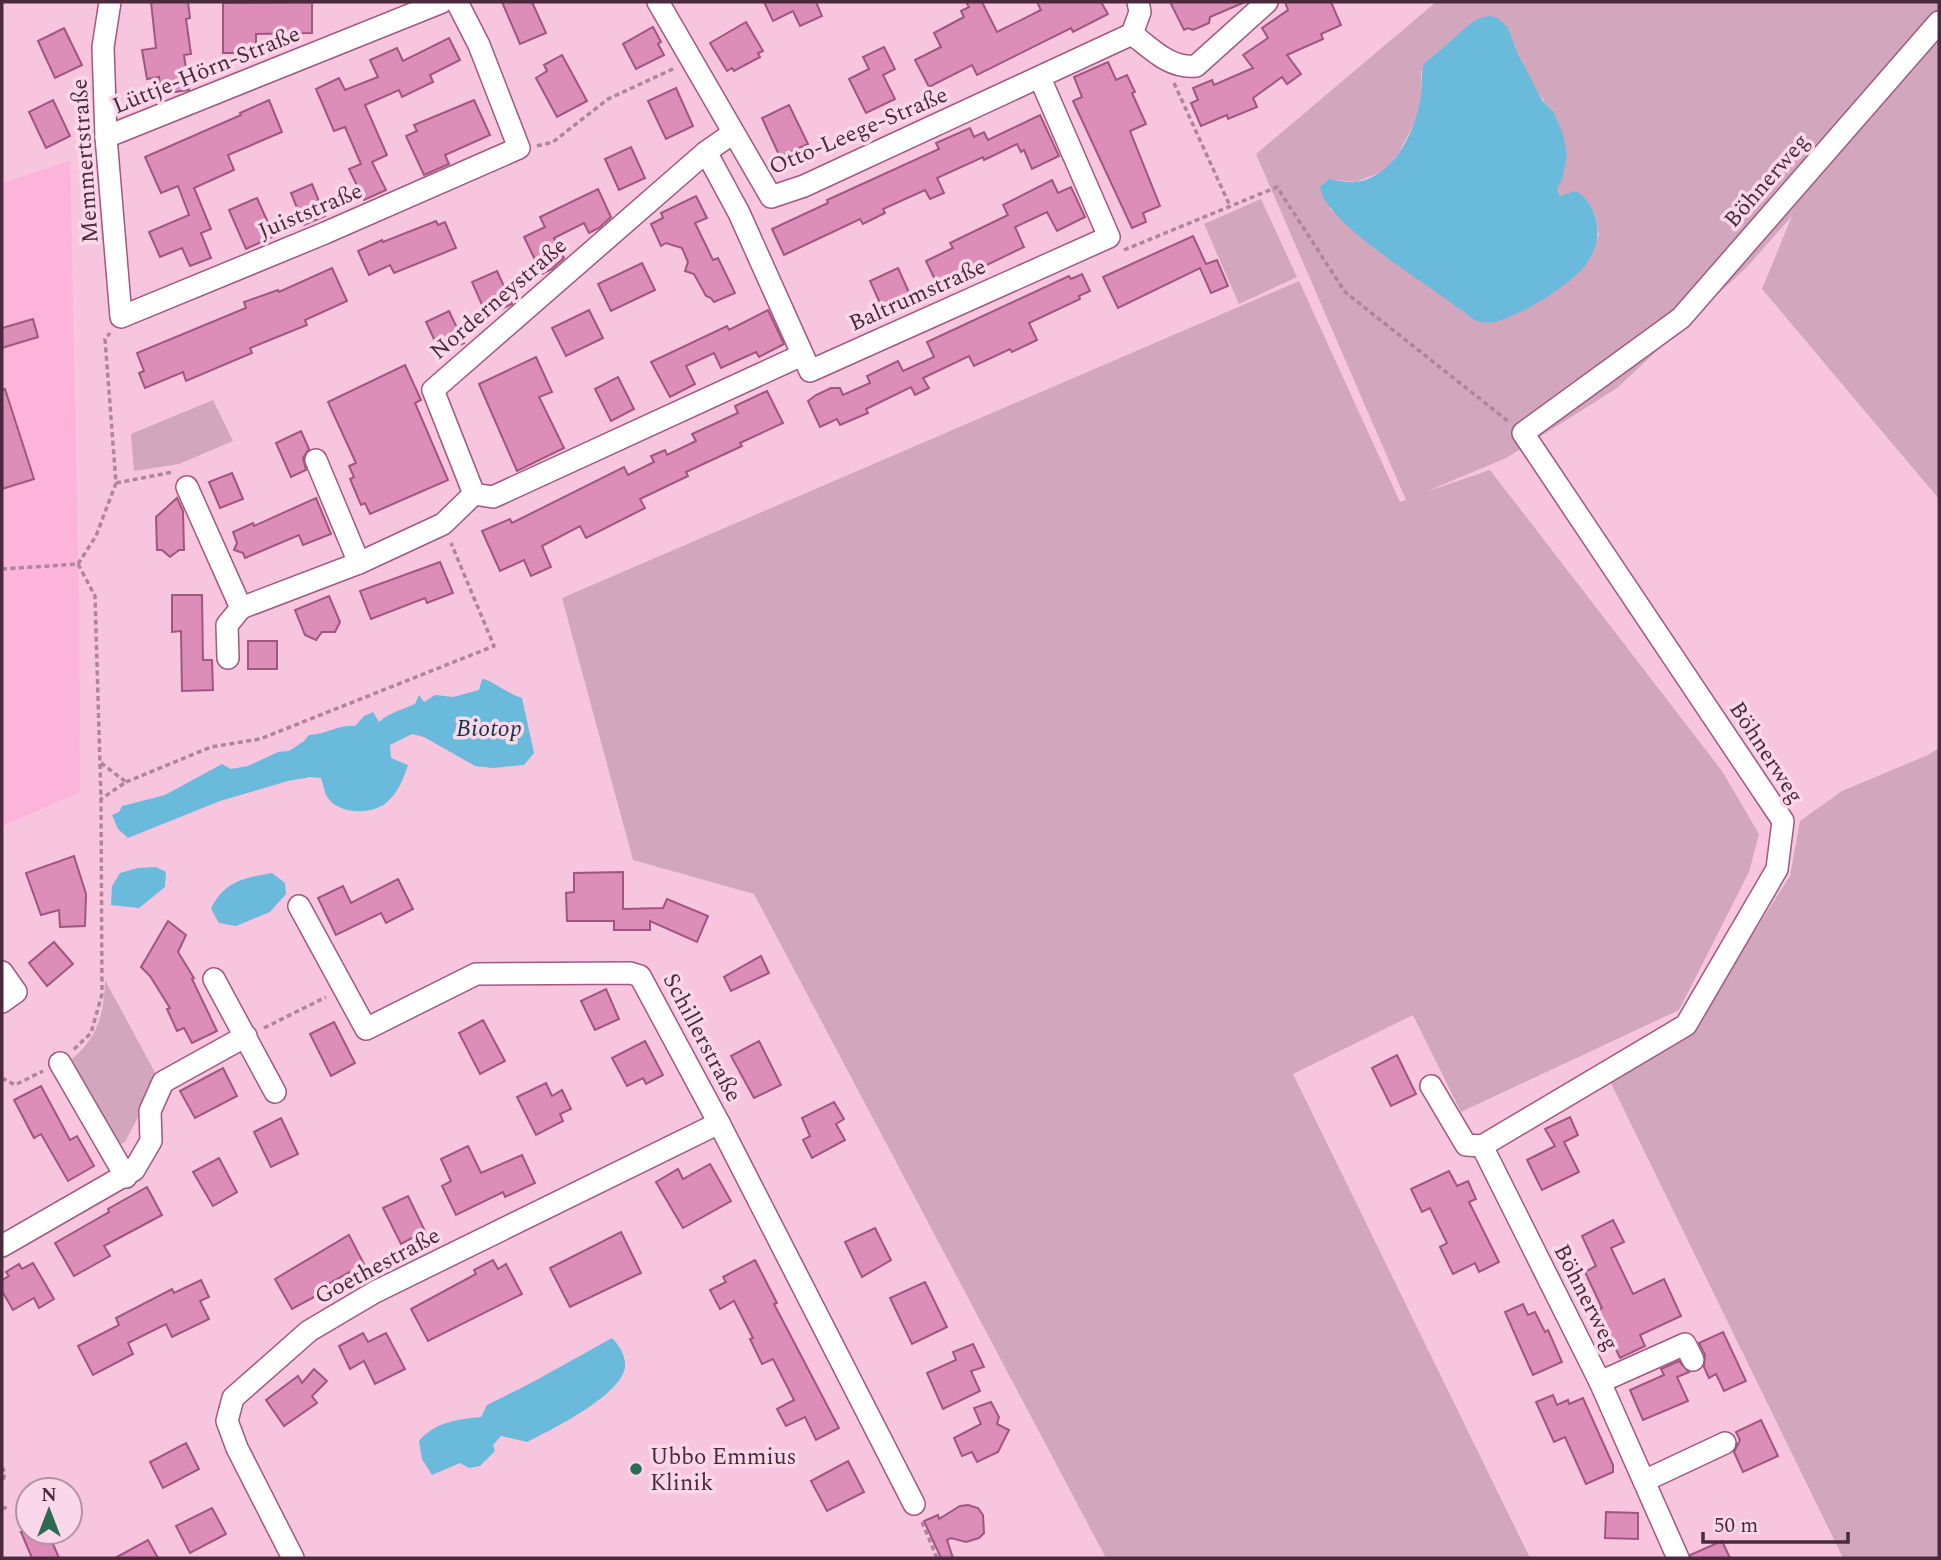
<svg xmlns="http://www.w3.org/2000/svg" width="1941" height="1560" font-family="Spectral,serif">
<rect width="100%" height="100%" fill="#f7c5de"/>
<polygon fill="#fcb4da" points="70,161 79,595 80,792 2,826 2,183"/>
<g fill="#d2a7bd" fill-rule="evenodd">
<path d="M1436 2H1939V499L1762 289 1792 216 1747 267 1617 388 1506 458 1425 492 1490 470 1722 771 1759 834 1749 872 1679 1010 1461 1112 1413 1015 1293 1074 1530 1558H1106L754 894 633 860 562 598 1299 281 1400 502 1406 500 1256 154ZM1479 18 1508 28C1519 57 1531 89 1553 111L1557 188 1561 197 1575 191 1590 206 1596 218 1599 235 1579 272 1561 286 1528 307 1474 320 1439 292 1399 266 1330 209 1329 179 1356 182 1384 171 1398 154 1415 122 1421 100V72L1433 56Z"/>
<polygon points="1261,199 1297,277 1239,304 1204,224"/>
<polygon points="213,400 233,441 179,464 134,471 131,434"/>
<polygon points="1939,748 1939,1558 1843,1558 1609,1079 1690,1031 1790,876 1800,821 1842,791 1928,755"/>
<path d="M105 980 158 1078 125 1142 114 1147 67 1063C97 1040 104 1017 105 980Z"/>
</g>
<g fill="#6abadb">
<path d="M1490 16 1498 18 1508 28 1518 54 1542 100 1553 111 1563 134 1567 155 1562 180 1557 188 1560 196 1575 191C1584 195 1589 203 1593 211 1601 229 1598 247 1587 263 1570 286 1523 314 1495 322 1487 324 1481 322 1474 320 1442 292 1324 225 1320 187L1329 179C1337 180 1348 183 1356 182 1393 177 1414 134 1420 101 1423 88 1420 76 1424 64L1470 24 1479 18Z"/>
<path d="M482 679C490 679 508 694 522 698L534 753 524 765 493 768 475 766 424 737 412 734 390 745 391 758 408 765C403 780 398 793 386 803 369 816 336 814 326 795 324 790 323 783 321 778L310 777 288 781 220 801 128 838 118 829 112 815 119 812 122 806 165 795 222 764 231 769 248 766 278 752 289 751 304 741 309 735C326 735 338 724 355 726L364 716 373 712 379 722C390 712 402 710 415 704L419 695 424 702 435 695 453 697 479 690Z"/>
<polygon points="156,867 166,872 165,887 139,908 111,905 112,886 120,873 138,868"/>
<path d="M272 873 285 883 286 894 270 912 236 926 219 923 211 909C224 881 244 878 272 873Z"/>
<path d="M612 1338C619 1345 626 1356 625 1367 622 1395 551 1430 527 1442L501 1436 493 1445 495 1451 480 1466 469 1468 460 1463 432 1475 422 1459 419 1441C435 1422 458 1419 481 1417L487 1405 531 1383Z"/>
</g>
<g fill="#dc8db8" stroke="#a0567f" stroke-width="2">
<polygon points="151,2 188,2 190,18 186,19 191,54 184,55 189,90 161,94 159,77 147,79 142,50 156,48"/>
<polygon points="312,2 312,33 256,34 256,53 223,53 223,3"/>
<polygon points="502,2 532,2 546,33 520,44"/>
<polygon points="764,2 816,2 822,16 800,26 793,11 773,21"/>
<polygon points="966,2 982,2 997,32 1041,10 1037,2 1101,2 1108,14 1073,32 1071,28 977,75 972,65 929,87 915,60 941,47 934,33 964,17 961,11 969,7"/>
<polygon points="1170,2 1245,2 1210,17 1209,23 1193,30 1188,28 1184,30"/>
<polygon points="1285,2 1331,2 1341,25 1321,34 1323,39 1287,55 1301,74 1287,84 1282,77 1253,98 1257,107 1228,119 1227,115 1201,126 1191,103 1198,100 1193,88 1212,80 1214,85 1253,68 1243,55 1268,38 1262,28 1288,10"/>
<polygon points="746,22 763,51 758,53 760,57 734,71 732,68 727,71 710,43"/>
<polygon points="653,27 661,42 658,44 664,55 636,69 623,44"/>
<polygon points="64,28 82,65 55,78 38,41"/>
<polygon points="449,38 460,60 430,75 433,82 402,97 399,90 365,105 387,155 372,162 386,190 364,200 349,169 361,164 345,127 334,131 316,89 339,78 345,90 378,77 370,60 397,48 403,61"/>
<polygon points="884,47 895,69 883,75 895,99 866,113 849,79 869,69 863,57"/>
<polygon points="562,55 587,101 557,117 536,78 547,71 544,65"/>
<polygon points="1108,62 1116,80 1127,75 1135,92 1132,93 1146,124 1130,131 1160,206 1143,213 1146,222 1132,228 1073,101 1082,97 1074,77"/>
<polygon points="676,88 693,126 666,139 648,101"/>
<polygon points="53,100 70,136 46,148 29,112"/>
<polygon points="269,100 282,132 228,155 234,170 194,188 211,229 201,233 211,258 190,266 182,248 160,257 149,232 189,215 178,186 161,193 145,157 241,115 240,113"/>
<polygon points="474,100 490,135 445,155 449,164 424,175 406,136 417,131 414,125"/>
<polygon points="789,105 808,144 780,157 762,118"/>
<polygon points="1040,115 1059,156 1032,169 1024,150 1021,152 1017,144 984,160 983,157 937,178 944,193 930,199 925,190 883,209 885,213 863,224 860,219 784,255 772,229 828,203 827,200 939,149 936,143 970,128 974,137 984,132 988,140"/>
<polygon points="631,147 645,178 619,190 605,159"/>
<polygon points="1052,180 1058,193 1071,187 1085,217 1057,231 1047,212 1015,227 1024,247 939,288 926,261 953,248 950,243 1008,215 1003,205"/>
<polygon points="312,184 325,216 304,225 291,193"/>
<polygon points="598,189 611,217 599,228 589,233 584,223 554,238 564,258 552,269 542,274 524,237 545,227 540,217"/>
<polygon points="696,196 707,218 695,223 713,260 718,258 735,293 714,302 711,298 706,296 694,274 685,271 688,262 682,248 666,243 661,246 651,224 663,218 661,213"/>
<polygon points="257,198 274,236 246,249 229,210"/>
<polygon points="436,221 438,225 445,222 456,248 394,273 390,265 369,275 358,251 382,240 383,242"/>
<polygon points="1193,236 1206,264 1217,260 1228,286 1211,293 1200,268 1118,308 1103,277"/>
<polygon points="642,263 655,290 611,311 598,284"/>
<polygon points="332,268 347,301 305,320 307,325 250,348 252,353 186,381 183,372 145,388 139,373 144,371 137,353 246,308 244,302 278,290 279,292"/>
<polygon points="898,268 912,299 884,312 870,281"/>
<polygon points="497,271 512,304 487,316 472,282"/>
<polygon points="1082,274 1090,291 1079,296 1080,299 1029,323 1037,340 1012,352 1010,349 974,366 969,356 923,378 929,388 915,395 911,387 866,409 868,413 840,425 837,419 820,427 808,401 816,395 831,388 840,388 843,395 870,383 867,376 898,361 903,371 934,357 927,342 1069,276 1071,279"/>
<polygon points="589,310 603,338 566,356 552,328"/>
<polygon points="768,310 784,344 759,357 756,352 721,368 714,353 686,366 695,384 670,397 651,362 727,326 729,330"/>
<polygon points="449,311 464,343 441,354 426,322"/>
<polygon points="33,319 38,337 2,348 2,328"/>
<polygon points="536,357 552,392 539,397 564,448 517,471 479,384"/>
<polygon points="405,365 421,400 415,403 448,480 370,514 365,503 361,505 350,479 354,477 349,466 356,463 328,402"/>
<polygon points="618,377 634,409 611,421 595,389"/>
<polygon points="5,389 34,479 2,489 2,390"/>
<polygon points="767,391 783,423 740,443 742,446 686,472 688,476 640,499 645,508 586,538 580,526 542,546 551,567 531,576 524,560 500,571 482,531 510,519 512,523 624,467 628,475 654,462 651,456 665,450 667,455 696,441 692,434 738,413 735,406"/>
<polygon points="301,431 309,449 303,458 306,470 291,477 276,443"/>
<polygon points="232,473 243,499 220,508 209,482"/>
<polygon points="177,498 183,511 184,550 179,550 170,557 162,550 157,550 156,517"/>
<polygon points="316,498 331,534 303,545 299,535 245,558 243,553 234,550 237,543 233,532 253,523 254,526"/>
<polygon points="440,562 453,593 427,603 425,598 371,619 360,591"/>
<polygon points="172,595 202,595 203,660 212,660 213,690 182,691 181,631 172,632"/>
<polygon points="329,596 340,622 335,632 322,632 316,640 305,635 295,610"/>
<rect x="248" y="641" width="29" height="28"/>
<polygon points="74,856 86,894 85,926 60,927 59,910 41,915 26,873"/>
<polygon points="623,872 623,909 663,908 667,899 708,916 697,942 650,921 650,930 614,930 614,921 567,921 566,893 574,892 574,873"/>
<polygon points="398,879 413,909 386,923 381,913 336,935 318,898 343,886 351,903"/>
<polygon points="168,921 186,935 178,952 194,978 192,979 217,1031 192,1043 184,1028 177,1031 167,1009 170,1008 150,976 141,967"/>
<polygon points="54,942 73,964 47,986 29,963"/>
<polygon points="761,956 769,973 731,991 724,977"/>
<polygon points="606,989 619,1019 595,1030 581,1001"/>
<polygon points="483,1020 505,1061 480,1074 459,1033"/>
<polygon points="334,1022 355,1063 331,1076 310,1034"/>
<polygon points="645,1041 663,1075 646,1084 643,1078 627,1086 612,1058"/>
<polygon points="759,1041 781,1085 754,1098 731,1056"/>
<polygon points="1397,1055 1416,1094 1391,1106 1372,1068"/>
<polygon points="223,1068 237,1096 195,1118 180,1091"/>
<polygon points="546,1083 552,1096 562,1090 571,1109 560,1114 563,1121 536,1135 517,1097"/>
<polygon points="41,1086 70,1140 77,1136 94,1166 68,1181 41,1134 34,1138 14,1100"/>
<polygon points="834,1102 844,1119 836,1124 845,1140 812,1158 803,1140 810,1136 802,1118"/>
<polygon points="1570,1117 1578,1135 1564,1142 1579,1172 1542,1190 1527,1160 1555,1146 1545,1129"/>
<polygon points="281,1118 298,1154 271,1167 254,1132"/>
<polygon points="468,1146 481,1173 522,1155 535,1183 505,1197 503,1192 456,1215 442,1186 451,1181 441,1159"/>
<polygon points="219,1158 237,1192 213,1206 193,1172"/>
<polygon points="710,1164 731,1201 683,1228 656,1182 678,1169 683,1179"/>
<polygon points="1449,1171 1457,1186 1468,1181 1476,1199 1469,1202 1499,1262 1479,1272 1475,1263 1453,1274 1440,1247 1447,1243 1430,1208 1422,1212 1411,1189"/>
<polygon points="147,1187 162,1215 104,1246 110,1256 74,1276 55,1243 109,1212 108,1209"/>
<polygon points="408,1196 425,1231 401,1244 383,1208"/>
<polygon points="1613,1220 1624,1242 1611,1248 1633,1294 1664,1279 1681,1316 1640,1335 1645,1346 1620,1358 1597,1310 1602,1308 1585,1272 1596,1266 1582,1236"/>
<polygon points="875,1228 891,1260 862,1277 845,1242"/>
<polygon points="621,1232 641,1273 570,1307 550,1268"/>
<polygon points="349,1235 364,1264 314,1292 316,1296 292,1309 275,1279"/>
<polygon points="493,1260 498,1269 506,1264 522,1294 428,1341 411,1309 476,1274 474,1270"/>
<polygon points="755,1260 777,1303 774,1304 839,1428 816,1440 805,1417 786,1426 777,1409 794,1400 773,1359 762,1364 750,1339 753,1338 734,1301 720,1309 710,1290 726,1282 723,1277"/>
<polygon points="33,1263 54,1299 39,1308 34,1298 13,1310 2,1291 2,1280 9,1276 6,1272 19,1264 22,1269"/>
<polygon points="201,1280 209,1297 200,1301 209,1319 172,1337 166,1324 128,1343 133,1354 93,1375 78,1346 119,1325 116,1318 172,1289 174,1293"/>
<polygon points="925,1282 947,1327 912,1344 890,1298"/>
<polygon points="1523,1304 1528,1315 1535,1312 1545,1332 1548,1330 1562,1362 1533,1375 1505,1312"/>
<polygon points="1723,1332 1746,1381 1724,1391 1716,1374 1709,1378 1704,1367 1705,1355 1699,1343"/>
<polygon points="363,1333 368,1342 386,1333 405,1369 375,1384 364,1361 350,1369 339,1346"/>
<polygon points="973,1344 984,1367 971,1371 980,1391 943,1409 927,1373 956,1360 953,1352"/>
<polygon points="1679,1361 1689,1372 1677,1377 1688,1401 1643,1420 1630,1390 1664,1375 1661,1369"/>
<polygon points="314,1369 327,1381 312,1396 317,1403 284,1426 266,1400 298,1376 302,1383"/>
<polygon points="1553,1395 1557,1405 1568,1400 1569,1404 1583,1398 1613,1465 1613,1472 1586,1484 1565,1437 1554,1442 1536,1402"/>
<polygon points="991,1402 999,1417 997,1424 1009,1430 998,1452 977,1462 972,1452 962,1456 954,1438 981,1424 974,1408"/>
<polygon points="1761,1420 1778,1456 1743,1472 1734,1452 1740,1440 1736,1432"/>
<polygon points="186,1443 199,1469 163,1488 150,1462"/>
<polygon points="848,1461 864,1492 827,1511 811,1481"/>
<polygon points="968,1505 978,1508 983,1515 984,1533 979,1538 966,1542 951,1538 947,1540 953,1558 941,1558 924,1521 938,1515 939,1519 960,1506"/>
<polygon points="212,1508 226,1534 190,1553 176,1526"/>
<polygon points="1606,1512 1638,1513 1638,1539 1605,1538"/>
<polygon points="21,1532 48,1532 59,1558 32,1558"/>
<polygon points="148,1540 158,1558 115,1558"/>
<polygon points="1722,1541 1730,1558 1691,1558 1690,1555"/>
</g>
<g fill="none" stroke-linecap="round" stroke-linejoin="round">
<defs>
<g id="minor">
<polyline points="110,2 103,47 106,137 121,317 325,233 519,148 479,45 457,2"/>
<polyline points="658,2 771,197 804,186 1132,34"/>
<path d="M1138 2 1140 12 1132 34C1152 49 1170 69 1196 66L1267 2"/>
<polyline points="733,133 706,152 433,390 474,494 493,497 802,355"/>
<polyline points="106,137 442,2"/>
<polyline points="706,152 739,213 810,371 1109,237 1040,78"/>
<polyline points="316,460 359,563"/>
<polyline points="187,487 241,608 359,563 443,524 474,494"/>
<polyline points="228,658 227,625 241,608"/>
<polyline points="299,906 366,1029 476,974 630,973 640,976 719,1123 914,1504"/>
<polyline points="2,972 16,992 2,1002"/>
<polyline points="214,979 275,1092"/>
<polyline points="60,1063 126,1177"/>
<polyline points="1431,1086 1466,1145 1482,1146"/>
<polyline points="1482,1146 1686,1025 1777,869 1783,821 1523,433 1681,318 1939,22"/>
<polyline points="1482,1146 1600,1382 1678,1558"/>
<polyline points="2,1246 134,1170 151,1141 150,1111 163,1082 246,1036"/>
<polyline points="1600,1382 1685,1344 1693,1360"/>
<polyline points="1644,1481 1725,1443"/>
<polyline points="293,1558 237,1448 227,1421 233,1398 309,1331 375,1292 719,1123"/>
</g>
</defs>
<use href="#minor" stroke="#a25881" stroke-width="24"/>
<g stroke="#af859b" stroke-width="3.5" stroke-dasharray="5 3.5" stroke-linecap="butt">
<polyline points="1174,83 1230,206"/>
<polyline points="537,146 553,142 608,99 675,68"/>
<polyline points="1124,250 1277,187 1345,292 1509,422"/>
<polyline points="116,483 173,472"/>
<polyline points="78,564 96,536 116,483 105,339 110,333"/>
<polyline points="2,569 78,564 95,596 101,799 102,994 91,1033 72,1051"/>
<polyline points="101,763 126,782 101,799"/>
<polyline points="126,782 211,747 260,739 494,646 451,543"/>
<polyline points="264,1028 326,997"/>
<polyline points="2,1078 15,1085 43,1071"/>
<polyline points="2,1467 5,1473 2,1483"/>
<polyline points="2,1509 7,1507"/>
<polyline points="922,1522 937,1558"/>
</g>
<use href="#minor" stroke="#fff" stroke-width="21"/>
</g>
<circle fill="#2e6954" stroke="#fad8e9" stroke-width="2.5" cx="636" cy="1469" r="7"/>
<g text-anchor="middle" stroke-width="7" stroke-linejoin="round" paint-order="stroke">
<g font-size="23" fill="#4a2a3c" stroke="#fad8e9">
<text transform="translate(206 69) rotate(-22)" y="8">Lüttje-Hörn-Straße</text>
<text transform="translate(858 130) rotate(-23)" y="8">Otto-Leege-Straße</text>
<text transform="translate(84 161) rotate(-94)" y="8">Memmertstraße</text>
<text transform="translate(1766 180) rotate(-49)" y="8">Böhnerweg</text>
<text transform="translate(310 210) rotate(-23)" y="8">Juiststraße</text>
<text transform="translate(917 294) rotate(-24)" y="8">Baltrumstraße</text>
<text transform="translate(498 298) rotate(-41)" y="8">Norderneystraße</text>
<text transform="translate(1767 752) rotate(57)" y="8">Böhnerweg</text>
<text transform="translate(703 1037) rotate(62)" y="8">Schillerstraße</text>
<text transform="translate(377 1265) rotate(-28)" y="8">Goethestraße</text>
<text transform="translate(1587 1297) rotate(63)" y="8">Böhnerweg</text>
</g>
<g font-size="23" fill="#4a2a3c" stroke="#fad8e9" text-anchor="start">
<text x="650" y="1464">Ubbo Emmius<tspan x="650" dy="26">Klinik</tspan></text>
</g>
<g font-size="24" font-style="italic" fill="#113644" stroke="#fad8e9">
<text x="489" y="736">Biotop</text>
</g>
</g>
<rect width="1941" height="1560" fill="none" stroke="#4a2a3c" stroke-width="7"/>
<g transform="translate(49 1511)"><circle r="33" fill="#fad8e9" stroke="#b492a4" stroke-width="2"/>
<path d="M0-5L12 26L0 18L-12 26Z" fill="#2e6954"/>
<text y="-10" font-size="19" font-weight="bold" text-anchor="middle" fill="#4a2a3c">N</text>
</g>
<path d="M1703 1532v10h145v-10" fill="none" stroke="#4a2a3c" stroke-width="3.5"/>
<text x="1714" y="1532" font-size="21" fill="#4a2a3c" stroke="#fad8e9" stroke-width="5" paint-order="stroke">50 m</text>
</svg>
